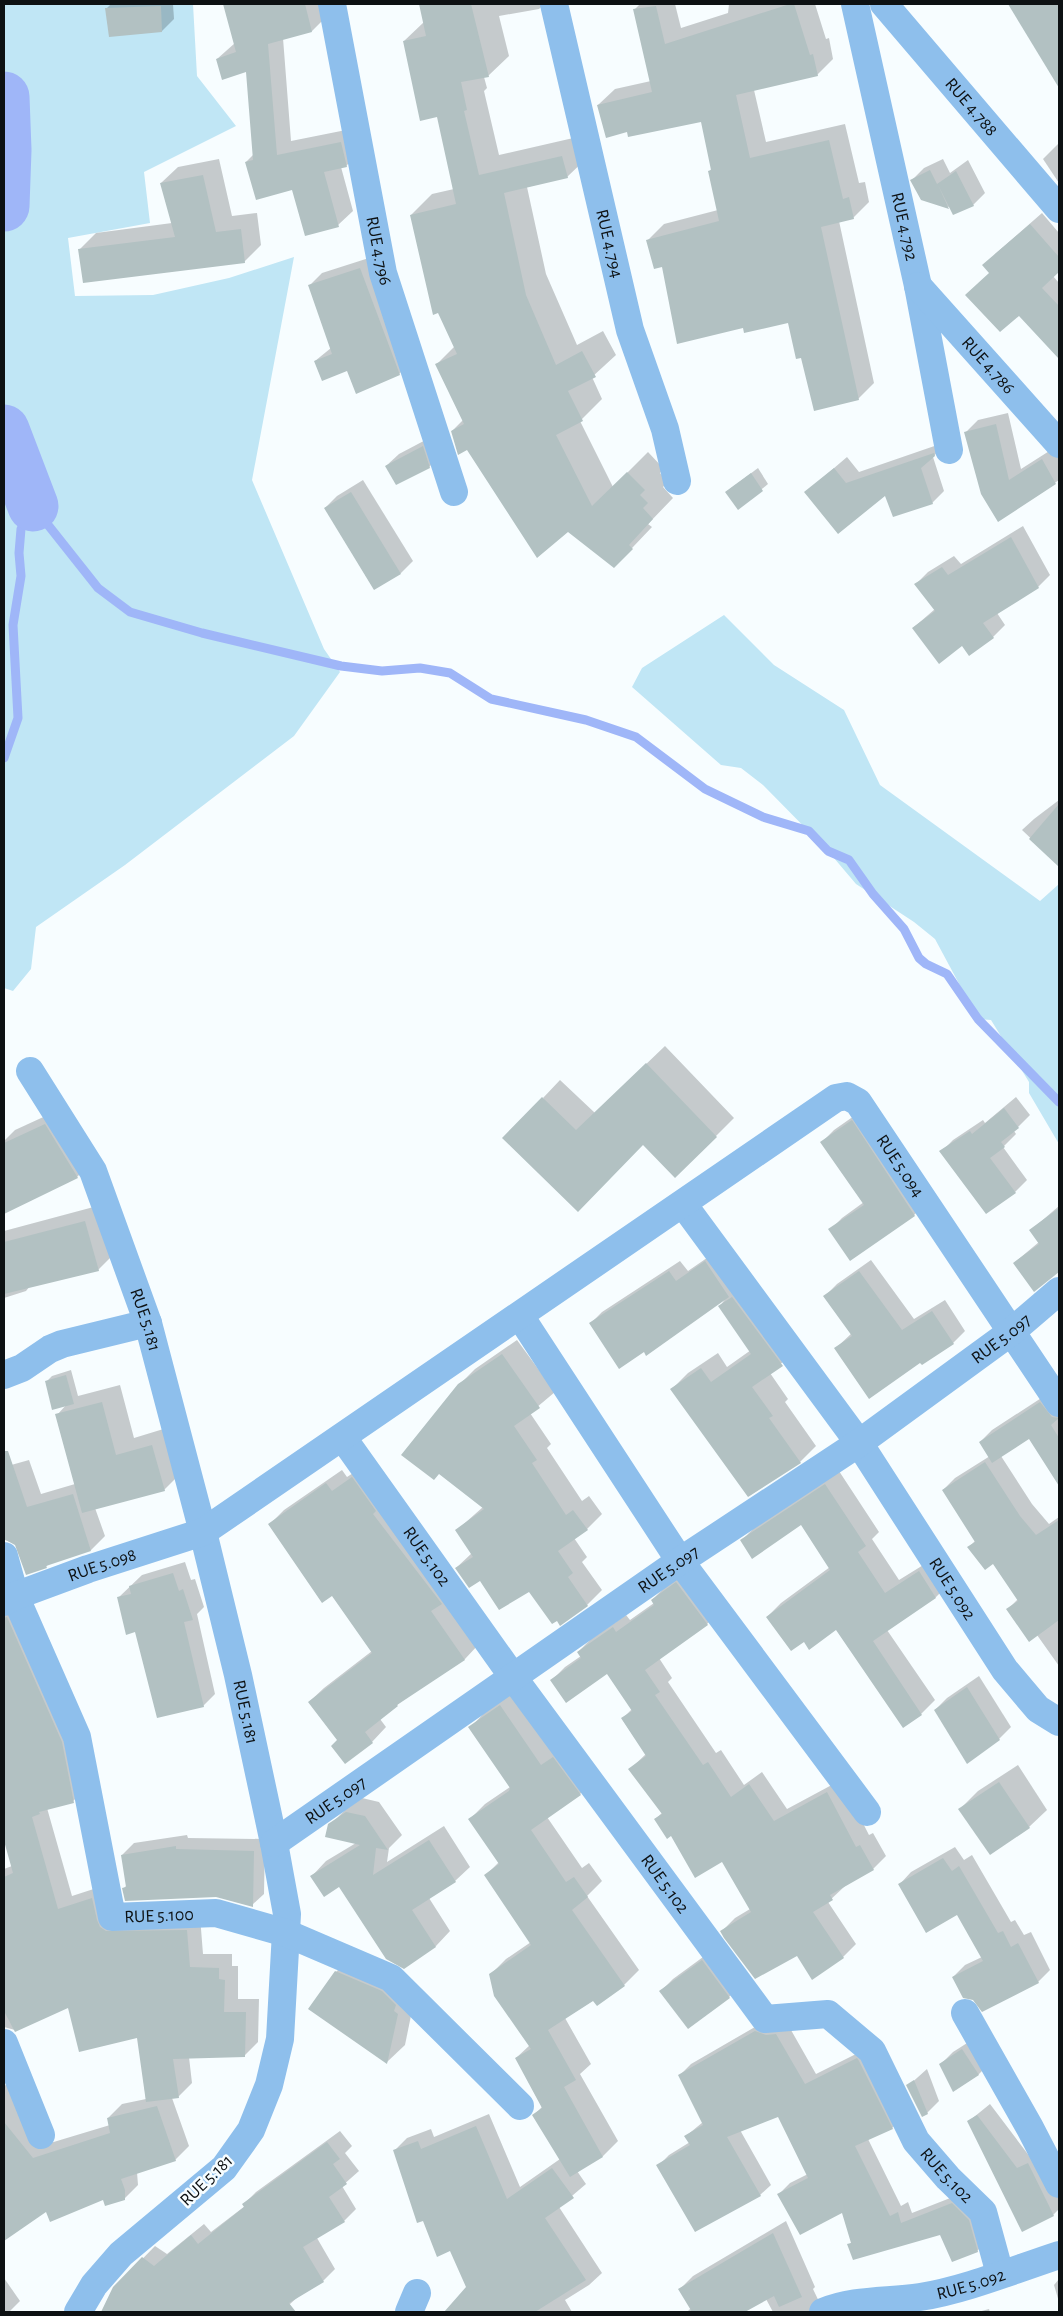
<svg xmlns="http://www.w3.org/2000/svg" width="1063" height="2316" font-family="'Alegreya Sans',sans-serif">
<rect width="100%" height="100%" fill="#f7fdff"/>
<g fill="#c0e6f5">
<polygon points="4,4 193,4 197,76 236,126 144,172 150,223 68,238 75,296 153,295 229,278 294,257 252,480 324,649 340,672 294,736 125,865 36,927 31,969 13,991 4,988"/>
<polygon points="724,615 774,665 844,710 880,785 1040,901 1059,884 1059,1144 1029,1093 1029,1082 991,1020 978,1019 935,939 914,922 856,884 828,851 763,785 741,768 721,765 632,687 642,668"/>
</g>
<g fill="#0003">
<polygon points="111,4 173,4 174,19 162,31 107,8"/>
<polygon points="224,4 324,4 327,16 312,31 283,38 291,141 356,128 361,151 346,166 341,167 353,211 338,225 293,189 246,162 254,154 247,70 217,59 235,43"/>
<polygon points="420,4 544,4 539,9 499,16 509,56 488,76 484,77 487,88 484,91 499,155 582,136 588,157 567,177 527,187 546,274 577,345 603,331 616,355 592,377 602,399 580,421 613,487 648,452 664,469 660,473 668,482 663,487 673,498 648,524 652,527 614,567 468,449 452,431 464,419 437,364 455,346 411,215 432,194 454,189 438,116 404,41 424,22"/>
<polygon points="640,4 675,4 681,28 728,13 729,4 815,4 826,39 829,38 833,59 817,75 754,90 766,142 845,124 859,183 865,182 869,202 853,218 839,221 874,383 858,399 802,356 789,322 744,327 663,265 647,241 664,224 718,210 709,172 712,168 702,121 628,130 598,105 615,89 651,81 634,10"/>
<polygon points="1009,4 1059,4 1059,84"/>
<polygon points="1059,143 1059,183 1043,159"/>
<polygon points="219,159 232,216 257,213 261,245 244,262 80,249 96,233 172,223 161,183 178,167"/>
<polygon points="943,159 950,173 968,160 985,193 973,205 949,207 921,199 912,180 924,168"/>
<polygon points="1042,213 1059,233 1059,270 1053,276 1059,283 1059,357 1019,314 990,272 995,254"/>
<polygon points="372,257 411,362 399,374 348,369 315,361 331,348 310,285 322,273"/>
<polygon points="1008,413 1021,469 1054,448 1059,457 1059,480 999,520 966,432 978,420"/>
<polygon points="435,435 441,455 429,467 386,466 399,454"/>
<polygon points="946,442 933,457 944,491 932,503 886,494 806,492 847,457 859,472"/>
<polygon points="758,468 768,484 739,508 726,492"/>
<polygon points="363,480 413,561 401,573 374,589 325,508 337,496"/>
<polygon points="1023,526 1050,575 1038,587 997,613 1005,625 993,637 969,654 962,645 913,628 935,609 916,584 928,572 954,556 961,564"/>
<polygon points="1059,800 1059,865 1022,830 1034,819"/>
<polygon points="665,1046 734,1118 716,1136 643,1143 596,1192 543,1098 560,1080 595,1113"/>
<polygon points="1016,1097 1030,1115 1014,1131 1016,1134 1003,1147 1027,1180 1015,1192 941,1152 953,1140 983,1120 985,1123"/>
<polygon points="63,1108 94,1160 77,1177 4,1212 4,1141 15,1130"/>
<polygon points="864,1109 926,1203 914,1215 850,1259 830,1230 842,1218 864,1202 822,1142 834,1130"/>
<polygon points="101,1205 115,1253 98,1270 30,1286 26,1291 4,1298 4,1231"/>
<polygon points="1059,1206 1059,1271 1049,1278 1014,1263 1039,1242 1031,1230"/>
<polygon points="717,1251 798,1349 770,1373 788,1399 785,1402 816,1446 800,1462 749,1496 672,1389 688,1373 718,1353 727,1367 751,1350 720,1306 726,1298 644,1351 591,1323 602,1312 680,1261 688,1271"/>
<polygon points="871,1260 914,1319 945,1300 965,1331 953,1343 921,1361 836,1348 852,1333 825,1296 837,1284"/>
<polygon points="517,1340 555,1392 530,1413 551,1444 547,1448 582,1501 589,1496 602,1514 587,1529 574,1538 587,1557 582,1562 602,1590 587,1605 480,1579 456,1568 472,1553 457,1530 483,1507 459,1385 475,1369"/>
<polygon points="71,1370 78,1396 120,1385 134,1438 170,1427 182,1472 164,1490 95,1508 105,1536 91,1550 49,1563 46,1567 16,1544 5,1540 4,1467 29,1460 41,1494 75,1484 57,1415 67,1404 46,1382 52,1376"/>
<polygon points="1052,1391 1059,1400 1059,1484 1029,1437 1001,1456 1032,1504 1049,1524 1059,1517 1059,1666 1037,1635 1008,1609 1018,1599 993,1563 969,1547 976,1540 943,1490 955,1478 990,1456 980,1442 992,1430"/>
<polygon points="367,1464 479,1644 465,1659 403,1700 380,1719 386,1727 372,1742 338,1740 309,1702 324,1688 372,1651 332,1595 269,1525 284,1510 342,1470 347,1477"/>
<polygon points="839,1471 879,1532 872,1539 899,1580 933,1559 949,1584 936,1597 887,1630 935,1700 921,1714 903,1726 836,1629 804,1640 767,1617 781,1603 830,1567 801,1523 742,1540 755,1527"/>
<polygon points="185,1562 191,1580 195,1579 204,1607 197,1614 215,1694 203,1706 136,1631 118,1598 142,1575"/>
<polygon points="690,1570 720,1611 707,1624 659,1658 672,1678 668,1682 716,1753 721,1750 744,1785 762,1772 787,1809 841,1780 869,1835 873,1833 886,1856 873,1869 845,1886 828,1902 856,1944 843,1957 797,1955 722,1931 735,1918 750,1909 723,1860 672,1835 655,1819 662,1813 630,1769 646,1754 622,1719 632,1709 607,1673 552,1680 565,1667 581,1656 578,1652 591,1639 626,1615 630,1620 654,1603 652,1600 665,1587"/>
<polygon points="21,1604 87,1788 73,1801 47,1808 72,1896 106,1885 110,1906 200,1916 203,1954 232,1954 232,1966 238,1966 238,1999 259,1999 258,2042 244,2056 189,2057 192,2083 178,2097 172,2098 189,2146 175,2160 137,2172 138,2185 124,2199 104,2198 46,2211 4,2238 4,2086 19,2078 47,2144 110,2125 108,2118 122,2104 146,2099 138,2037 69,2006 15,2030 4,2027 4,1869 12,1866 4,1836 4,1610"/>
<polygon points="979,1676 1011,1727 999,1739 935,1710 947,1698"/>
<polygon points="515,1691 595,1779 580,1794 547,1817 582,1868 589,1863 602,1881 587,1896 639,1970 624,1985 594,2000 565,2018 591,2064 580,2074 618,2141 603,2156 577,2171 586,2184 559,2207 602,2273 589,2285 565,2300 572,2312 497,2312 489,2301 479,2312 445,2312 467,2288 451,2250 394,2151 407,2138 431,2129 434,2137 489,2114 520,2187 560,2159 534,2115 542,2107 516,2058 530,2045 491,1974 506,1959 531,1942 486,1875 499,1862 470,1819 485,1804 510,1787 470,1728 485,1712"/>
<polygon points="1018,1765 1047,1810 1029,1827 960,1809 978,1791"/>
<polygon points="362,1798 379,1802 402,1835 389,1848 387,1862 444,1826 470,1867 455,1881 429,1898 450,1931 436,1946 404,1967 339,1885 312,1876 326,1861 356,1843 330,1825 345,1810"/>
<polygon points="187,1835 188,1838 265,1839 264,1894 252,1905 216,1896 124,1888 127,1885 122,1855 134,1843"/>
<polygon points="955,1847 964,1860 972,1855 1011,1922 1015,1920 1024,1935 1031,1932 1050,1970 1038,1982 953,1977 965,1965 982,1957 957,1913 899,1885 911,1872"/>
<polygon points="714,1949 741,1985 729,1997 689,2027 661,1991 673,1979"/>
<polygon points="354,1954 415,1996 405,2045 387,2062 336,1972"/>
<polygon points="767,2020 787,2023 816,2074 868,2048 903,2117 892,2128 868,2139 901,2206 908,2202 912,2213 963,2193 988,2240 977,2251 941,2233 849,2245 852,2242 843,2211 779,2194 790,2183 808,2174 778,2115 740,2130 771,2185 760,2195 658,2166 669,2155 690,2142 686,2136 703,2122 680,2075 691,2064"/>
<polygon points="975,2038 991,2062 979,2074 954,2090 941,2064 953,2052"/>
<polygon points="927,2069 939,2101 927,2113 908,2086"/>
<polygon points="990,2104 1030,2157 1059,2191 1059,2209 1053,2215 969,2121"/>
<polygon points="340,2131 352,2146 345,2153 359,2171 342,2186 356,2209 344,2221 317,2238 335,2269 323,2281 300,2295 290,2304 278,2312 203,2312 189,2289 169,2306 166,2312 102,2312 114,2288 155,2246 167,2254 204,2224 211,2232 245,2206 244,2204 256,2192"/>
<polygon points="786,2221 815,2287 813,2289 824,2312 773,2312 766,2299 743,2312 687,2312 691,2308 680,2289 693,2276"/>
<polygon points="4,2278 20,2301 9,2312 4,2312"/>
<polygon points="1059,2279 1059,2302 1054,2285"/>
<polygon points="989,2309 990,2312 978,2312"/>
</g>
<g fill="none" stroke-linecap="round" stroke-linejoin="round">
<polyline stroke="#9fb6f8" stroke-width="9" points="4,758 18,718 13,625 21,576 19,553 21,529 33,506 98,588 130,612 202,633 341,666 382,671 420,668 450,673 491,699 586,720 636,737 705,789 763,817 809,831 828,851 849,860 873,894 904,929 919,958 926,964 947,974 978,1019 1059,1102"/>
<g stroke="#9fb6f8" stroke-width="51">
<polyline points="4,97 6,150 4,206"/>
<polyline points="4,430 33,506"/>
</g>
</g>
<g fill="#b2c1c2">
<polygon points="223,4 305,4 312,32 268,44 277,155 341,142 347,167 324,172 339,227 305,236 292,190 256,200 245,162 253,160 246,72 222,80 216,59 236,52"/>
<polygon points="419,4 471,4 489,77 461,82 467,110 464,111 479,175 562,156 568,178 504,193 526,295 556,365 582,351 596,377 568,391 583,421 556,435 592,506 627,472 645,490 640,495 648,503 643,508 653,519 629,545 633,549 614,568 568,532 537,558 467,450 458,455 451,431 464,424 435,364 457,354 438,313 433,315 410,215 456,204 437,117 420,121 403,41 426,36"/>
<polygon points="790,4 794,4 810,55 813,54 818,76 736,95 750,158 829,140 843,199 849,197 854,219 821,227 859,400 814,411 801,358 796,359 788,323 744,333 743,328 677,344 662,267 654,269 646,240 719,221 708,171 711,170 701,122 628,137 627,132 606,138 597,105 652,92 633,9 656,6 665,44"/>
<polygon points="1008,4 1059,4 1059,88"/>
<polygon points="161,6 162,32 109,37 105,8"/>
<polygon points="930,170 937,184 956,171 974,206 953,215 938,185 949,209 921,200 910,180"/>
<polygon points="203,175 216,232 241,229 245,263 83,283 78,249 175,237 160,183"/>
<polygon points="1030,224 1059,257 1059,272 1042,288 1059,306 1059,359 1019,316 1000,332 965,295 989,273 982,265"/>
<polygon points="360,268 400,375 356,394 347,371 322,381 314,361 332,354 308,285"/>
<polygon points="996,424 1009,480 1042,459 1056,484 998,522 981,494 964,432"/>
<polygon points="423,446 430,468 396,485 385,466"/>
<polygon points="934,453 935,456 921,468 933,504 893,517 885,496 838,534 804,492 834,468 846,483"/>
<polygon points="751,473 763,491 738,510 725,492"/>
<polygon points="351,492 401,574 374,590 324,508"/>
<polygon points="1011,537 1039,588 983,623 994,638 969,656 962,646 939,664 912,628 935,611 914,584 942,567 948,575"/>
<polygon points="1059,804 1059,867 1029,839"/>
<polygon points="646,1063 717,1137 675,1178 643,1145 578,1212 502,1138 542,1097 576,1130"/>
<polygon points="1004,1108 1019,1128 1001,1142 1005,1147 990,1158 1016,1193 986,1214 939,1151 970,1131 972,1134"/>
<polygon points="852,1120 915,1216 850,1261 828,1229 864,1205 820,1142"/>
<polygon points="45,1124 78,1178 4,1214 4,1143"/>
<polygon points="1059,1208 1059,1272 1034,1292 1013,1263 1039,1244 1029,1230"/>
<polygon points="85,1221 99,1271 4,1294 4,1242"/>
<polygon points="705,1261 729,1297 646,1356 644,1352 619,1369 589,1323 669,1271 676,1281"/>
<polygon points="859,1271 902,1330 932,1311 954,1344 922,1365 920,1363 869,1399 834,1348 852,1336 823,1296"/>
<polygon points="732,1297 783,1366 752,1387 773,1416 769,1418 801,1463 748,1497 670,1389 701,1368 711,1382 751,1354 718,1306"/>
<polygon points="502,1354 540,1408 514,1426 537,1460 532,1463 566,1515 573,1510 588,1530 558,1551 573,1573 568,1577 588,1606 560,1626 557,1621 552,1624 529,1592 499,1610 480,1581 469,1588 455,1568 473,1557 455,1530 484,1509 439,1474 434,1480 401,1455 458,1384"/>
<polygon points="66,1375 74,1404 52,1410 45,1381"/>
<polygon points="102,1402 116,1455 152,1445 165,1491 82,1513 55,1414"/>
<polygon points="1040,1402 1052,1417 1059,1418 1051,1425 1059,1438 1059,1486 1029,1439 992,1463 979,1442"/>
<polygon points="4,1451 8,1451 27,1507 73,1494 91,1551 46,1566 47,1568 26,1575 15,1545 4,1539"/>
<polygon points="985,1462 1020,1516 1036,1535 1059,1520 1059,1620 1029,1642 1006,1609 1018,1601 993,1564 985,1570 967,1547 975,1542 942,1490"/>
<polygon points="352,1477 376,1511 373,1514 442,1604 431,1611 465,1660 397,1705 398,1706 365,1732 373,1743 345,1764 331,1746 337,1740 308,1702 372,1653 332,1596 322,1603 268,1524 326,1483 332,1491"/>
<polygon points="825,1484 866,1546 858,1552 885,1593 919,1571 936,1598 873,1641 922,1715 903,1728 836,1630 809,1650 804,1642 791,1651 766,1617 830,1570 801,1525 752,1559 740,1540"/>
<polygon points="173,1573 179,1591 183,1589 193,1620 184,1622 204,1707 157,1718 135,1632 126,1635 117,1597 131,1594 129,1586"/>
<polygon points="676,1582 708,1625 645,1670 660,1692 655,1695 703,1765 708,1762 731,1797 749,1784 774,1821 827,1792 856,1847 860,1845 874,1870 830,1895 833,1900 813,1912 844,1958 812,1980 797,1956 755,1979 724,1938 720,1931 751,1912 722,1862 695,1878 671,1836 667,1839 654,1819 662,1814 628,1769 646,1756 621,1718 632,1711 607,1674 566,1703 550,1680 581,1658 577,1652 613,1627 616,1632 654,1605 651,1600"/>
<polygon points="7,1617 62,1742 74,1803 39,1812 40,1814 32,1817 58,1909 92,1898 97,1920 100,1927 106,1931 187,1930 190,1967 219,1968 219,1979 225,1980 224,2012 246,2012 245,2057 173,2059 179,2098 146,2102 137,2038 79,2052 68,2008 15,2032 4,2011 4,1877 13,1873 4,1841 4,1618"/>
<polygon points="967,1687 1000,1740 967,1764 934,1710"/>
<polygon points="500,1705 541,1765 553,1757 581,1795 531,1830 566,1882 574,1877 588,1897 572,1910 625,1986 597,2006 593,2001 548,2030 576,2080 564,2087 603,2157 570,2177 532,2115 542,2108 515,2058 531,2049 494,1996 489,1974 531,1945 484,1875 499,1864 468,1819 509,1791 510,1788 468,1727"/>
<polygon points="999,1782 1030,1828 990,1855 958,1809"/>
<polygon points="346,1812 365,1816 388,1850 376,1848 373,1875 429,1840 456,1882 412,1910 436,1947 404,1969 386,1959 339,1887 324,1897 310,1876 360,1845 325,1837 328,1824"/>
<polygon points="176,1846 176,1849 254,1851 253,1907 216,1897 125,1901 122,1888 126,1887 121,1855"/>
<polygon points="943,1858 952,1871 959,1866 998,1933 1003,1931 1011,1947 1018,1943 1039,1983 982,2012 973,2000 963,1998 952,1977 983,1961 957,1915 926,1933 898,1884"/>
<polygon points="702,1960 730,1998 688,2029 659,1991"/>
<polygon points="335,1971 382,1991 396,2005 394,2011 398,2014 387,2064 308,2009"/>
<polygon points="755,2031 766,2035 776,2034 805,2084 857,2058 859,2061 893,2129 855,2146 890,2216 898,2212 901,2223 952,2203 969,2220 978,2252 952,2262 940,2235 853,2260 847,2244 851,2243 842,2213 800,2235 777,2194 808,2178 778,2117 727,2137 761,2196 695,2232 656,2165 690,2145 684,2136 703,2125 678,2075"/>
<polygon points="962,2049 979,2075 953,2092 939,2064"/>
<polygon points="914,2080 928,2114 922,2117 906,2085"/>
<polygon points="157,2106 176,2161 121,2179 125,2190 125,2200 105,2206 103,2200 50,2222 46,2212 4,2241 4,2122 33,2158 110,2133 107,2118"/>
<polygon points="977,2115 1017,2168 1028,2163 1054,2216 1022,2232 967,2121"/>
<polygon points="476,2126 507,2199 552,2168 574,2198 545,2218 586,2280 535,2312 444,2312 466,2287 450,2251 437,2257 423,2221 417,2223 393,2150 418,2141 421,2149"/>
<polygon points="327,2142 340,2159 333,2164 347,2184 329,2197 345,2222 303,2247 324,2282 289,2303 296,2312 101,2312 113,2287 142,2257 154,2266 191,2235 198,2244 244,2207 242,2204"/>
<polygon points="773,2233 802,2297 779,2307 774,2296 745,2312 692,2312 678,2289"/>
</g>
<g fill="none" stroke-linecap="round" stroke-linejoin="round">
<g stroke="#8ebfec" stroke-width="28">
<path id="s1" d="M332 4 383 273 454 492"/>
<path id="s2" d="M554 4 630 330 665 429 677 481"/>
<path id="s3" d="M855 4 918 286 949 450"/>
<path id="s4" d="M884 4 1059 209"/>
<path id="s5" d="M918 286 1059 444"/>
<path id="s6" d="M30 1071 93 1171 148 1323 203 1532 238 1675 274 1843 287 1914 280 2039 269 2085 251 2130 224 2168 121 2254 94 2285 78 2312"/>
<path id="s7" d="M683 1204 859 1443 1005 1670 1038 1709 1059 1722"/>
<polyline points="520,1316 680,1561 867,1812"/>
<polyline points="4,1375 22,1368 50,1349 62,1344 148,1323"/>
<path id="s8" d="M343 1438 513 1677 765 2019 828 2014 872 2051 916 2141 948 2178 983 2212 1000 2274"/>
<path id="s9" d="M4 1556 15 1596 77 1737 112 1917 216 1913 286 1933 391 1978 520 2106"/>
<path id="s10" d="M4 1602 15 1596 88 1569 203 1532 836 1098 847 1096 858 1102 1059 1403"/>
<path id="s11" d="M274 1843 680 1561 859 1443 1011 1332 1059 1291"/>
<polyline points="965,2013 1030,2128 1059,2184"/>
<polyline points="4,2043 41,2135"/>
<polyline points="409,2312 417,2293"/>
<path id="s12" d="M823 2312C854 2299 888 2302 920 2297 965 2290 1016 2269 1059 2255"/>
</g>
</g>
<g text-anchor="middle" stroke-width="5" stroke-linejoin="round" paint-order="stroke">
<g font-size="18" fill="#0d1113" stroke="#f7fdff">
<text dy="6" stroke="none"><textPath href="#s4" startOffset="135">RUE 4.788</textPath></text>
<text dy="6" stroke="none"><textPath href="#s3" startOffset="228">RUE 4.792</textPath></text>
<text dy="6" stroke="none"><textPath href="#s2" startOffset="246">RUE 4.794</textPath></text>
<text dy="6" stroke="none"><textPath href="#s1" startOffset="251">RUE 4.796</textPath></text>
<text dy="6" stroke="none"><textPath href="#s5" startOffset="106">RUE 4.786</textPath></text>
<text dy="6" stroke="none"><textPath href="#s10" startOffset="1079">RUE 5.094</textPath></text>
<text dy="6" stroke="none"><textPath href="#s6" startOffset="276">RUE 5.181</textPath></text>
<text dy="6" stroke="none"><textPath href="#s11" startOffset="885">RUE 5.097</textPath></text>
<text dy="6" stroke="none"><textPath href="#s8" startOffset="145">RUE 5.102</textPath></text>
<text dy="6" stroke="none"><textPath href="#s10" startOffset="105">RUE 5.098</textPath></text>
<text dy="6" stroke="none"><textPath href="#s11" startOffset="480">RUE 5.097</textPath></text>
<text dy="6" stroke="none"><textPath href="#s7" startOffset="470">RUE 5.092</textPath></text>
<text dy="6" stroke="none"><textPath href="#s6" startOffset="681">RUE 5.181</textPath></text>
<text dy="6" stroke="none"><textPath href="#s11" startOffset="75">RUE 5.097</textPath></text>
<text dy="6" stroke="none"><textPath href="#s8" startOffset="550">RUE 5.102</textPath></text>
<text dy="6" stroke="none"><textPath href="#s9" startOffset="426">RUE 5.100</textPath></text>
<text dy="6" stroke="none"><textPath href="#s8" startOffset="985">RUE 5.102</textPath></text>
<text transform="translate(206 2180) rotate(-44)" y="6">RUE 5.181</text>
<text dy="6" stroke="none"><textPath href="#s12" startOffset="151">RUE 5.092</textPath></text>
</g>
</g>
<rect width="1063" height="2316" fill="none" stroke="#0d1113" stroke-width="10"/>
</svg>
